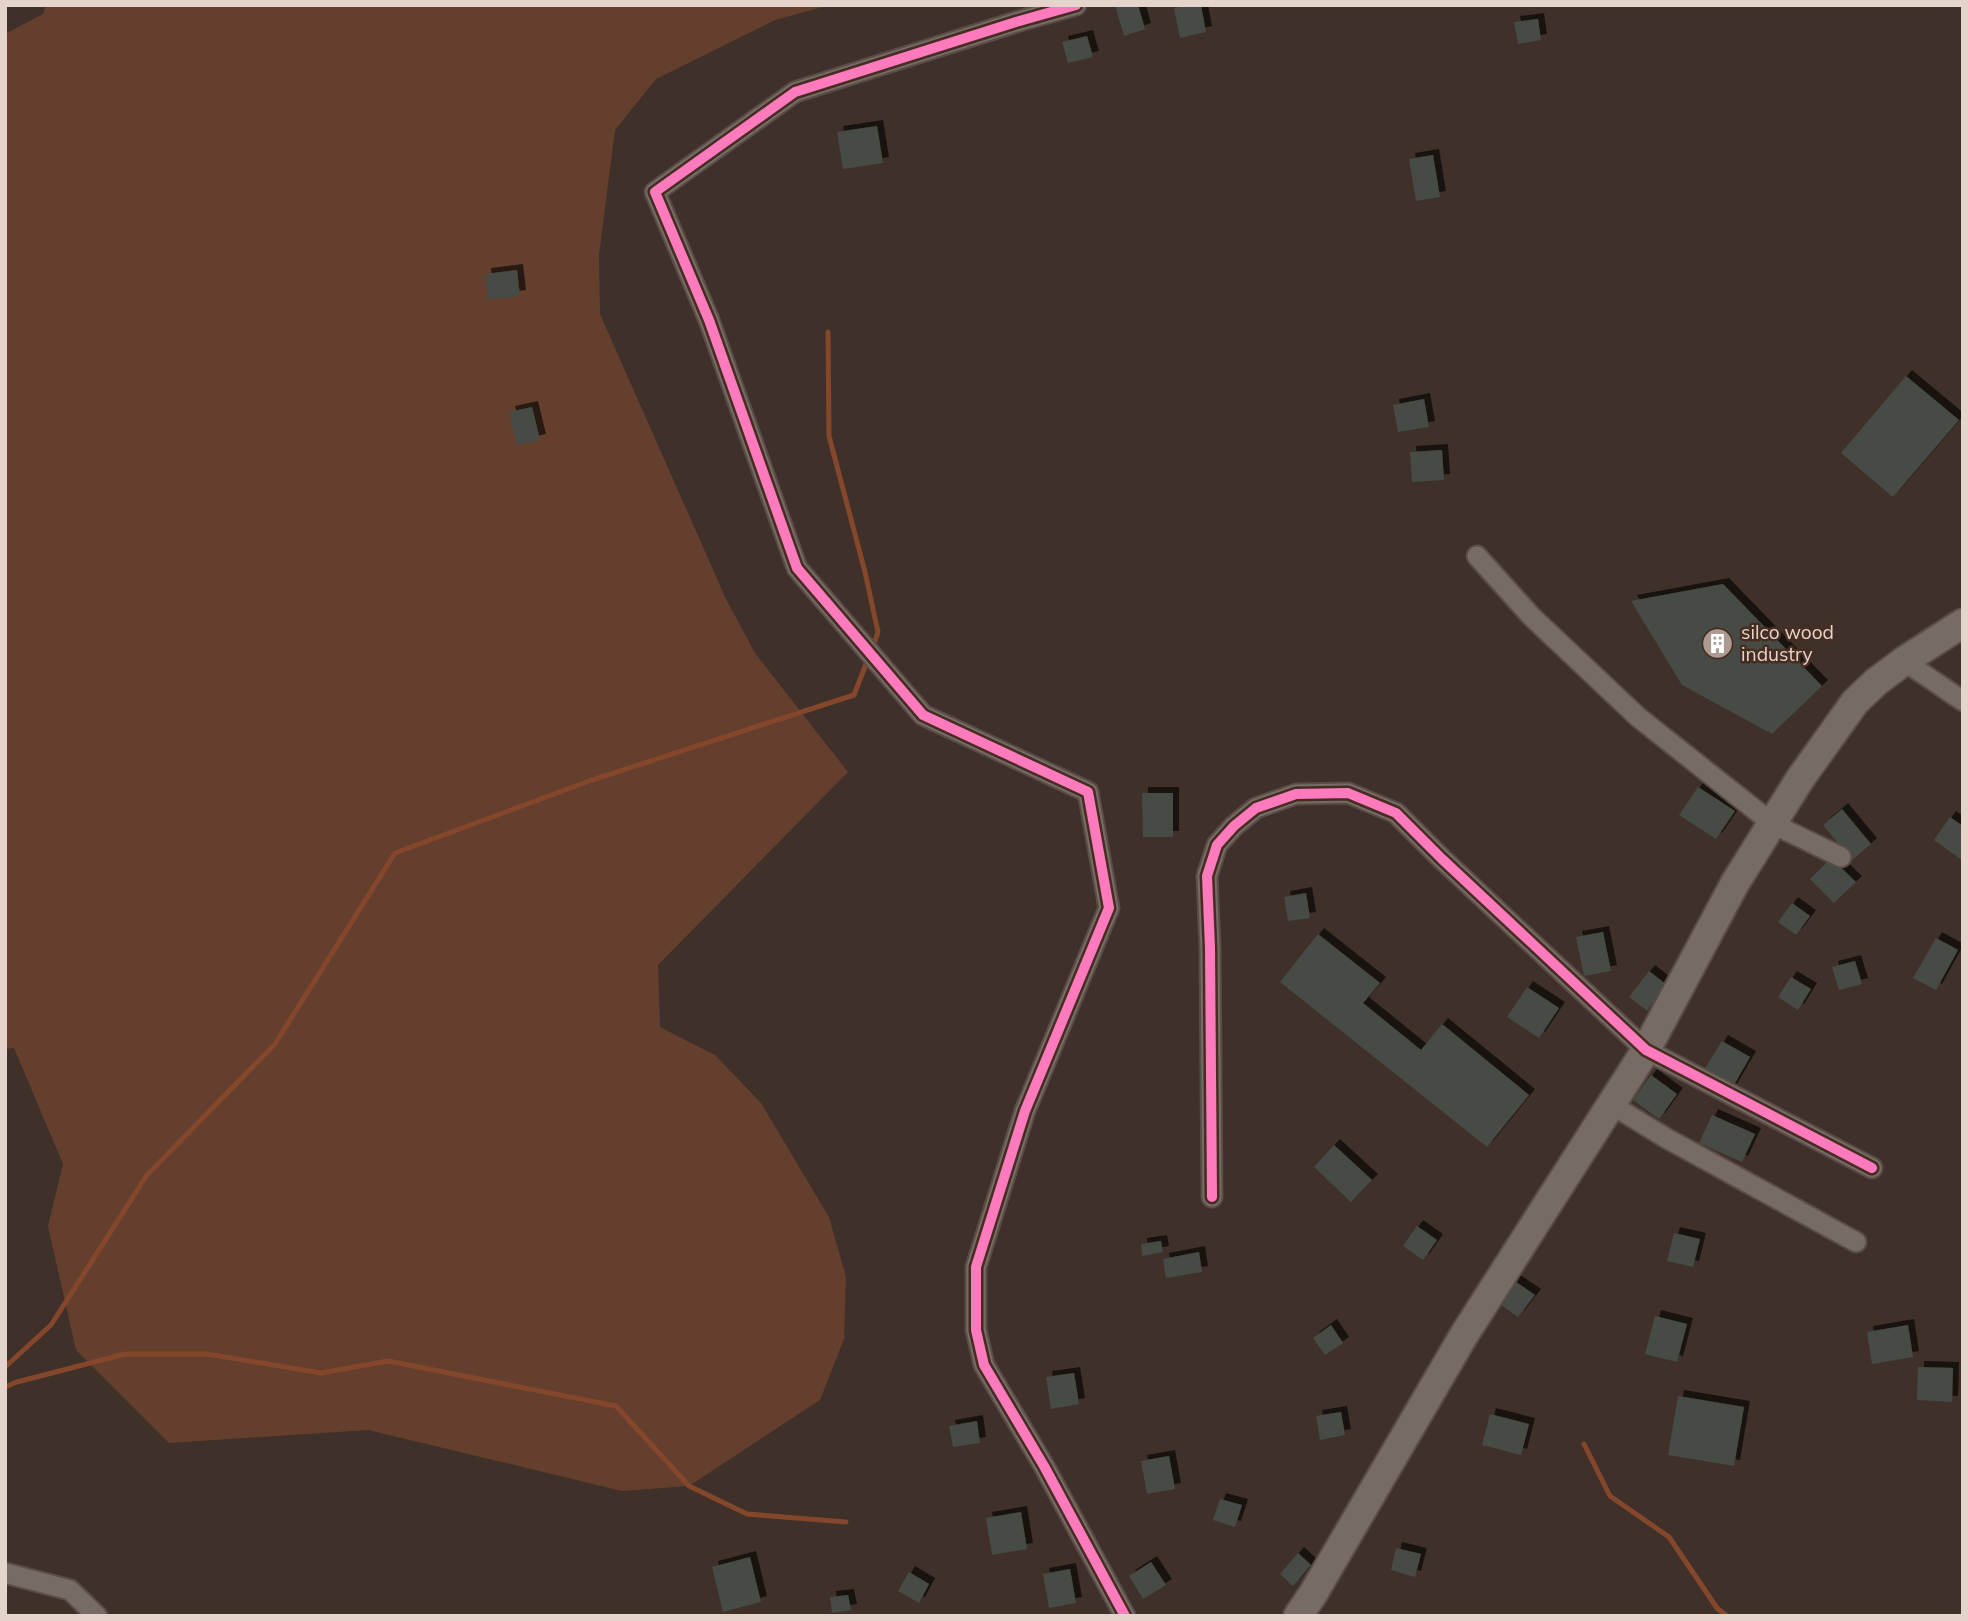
<svg xmlns="http://www.w3.org/2000/svg" width="1968" height="1621" font-family="Mulish,sans-serif">
<defs>
<filter id="shadow"><feDropShadow dx="6" dy="-6" stdDeviation="0" flood-color="#0009"/></filter>
</defs>
<rect width="100%" height="100%" fill="#3f3029"/>
<polygon fill="#653f2d" points="46,5 830,5 775,20 656,79 615,130 599,255 600,314 726,599 755,653 848,772 658,965 660,1027 715,1055 761,1103 829,1217 846,1277 844,1339 820,1400 689,1486 622,1491 368,1430 169,1443 76,1350 48,1226 63,1164 14,1048 5,1049 5,34 43,14"/>
<g fill="none" stroke-linecap="round" stroke-linejoin="round">
<g stroke="#84472b" stroke-width="5">
<polyline points="828,332 829,436 865,572 878,632 873,647"/>
<polyline points="5,1367 51,1325 147,1175 275,1044 395,853 589,781 854,695 868,659"/>
<polyline points="5,1387 17,1382 125,1354 207,1354 321,1373 388,1361 616,1406 689,1486 747,1514 846,1522"/>
<polyline points="1584,1444 1610,1496 1669,1537 1717,1608 1727,1616"/>
</g>
</g>
<g fill="#464b44" filter="url(#shadow)">
<polygon points="1115,5 1138,5 1145,29 1124,36"/>
<polygon points="1189,5 1201,5 1206,32 1180,38 1174,8"/>
<polygon points="1538,19 1541,40 1518,44 1514,22"/>
<polygon points="1087,36 1093,57 1068,63 1062,42"/>
<polygon points="877,126 883,163 843,169 837,132"/>
<polygon points="1433,155 1440,197 1416,201 1409,159"/>
<polygon points="517,270 520,296 488,300 485,274"/>
<polygon points="1906,376 1959,420 1893,497 1841,453"/>
<polygon points="1424,399 1429,427 1398,432 1393,405"/>
<polygon points="532,407 540,440 517,445 509,412"/>
<polygon points="1442,450 1444,480 1412,482 1410,452"/>
<polygon points="1723,584 1822,686 1772,734 1682,685 1631,601"/>
<polygon points="1698,787 1735,811 1716,839 1679,815"/>
<polygon points="1142,793 1173,793 1173,837 1143,837"/>
<polygon points="1842,809 1871,844 1852,860 1823,825"/>
<polygon points="1950,817 1963,826 1963,861 1934,840"/>
<polygon points="1831,858 1856,882 1834,903 1810,879"/>
<polygon points="1306,893 1310,918 1288,921 1284,897"/>
<polygon points="1792,903 1810,916 1796,935 1778,922"/>
<polygon points="1603,932 1611,971 1584,976 1576,937"/>
<polygon points="1318,934 1380,983 1363,1003 1421,1050 1442,1024 1529,1095 1487,1147 1280,982"/>
<polygon points="1936,938 1958,950 1936,990 1913,978"/>
<polygon points="1855,961 1862,984 1839,990 1832,967"/>
<polygon points="1649,971 1667,985 1647,1011 1629,997"/>
<polygon points="1791,977 1811,989 1798,1010 1778,997"/>
<polygon points="1527,987 1559,1008 1539,1038 1507,1017"/>
<polygon points="1722,1041 1750,1057 1731,1090 1702,1073"/>
<polygon points="1651,1075 1677,1094 1659,1119 1633,1100"/>
<polygon points="1712,1115 1755,1134 1742,1162 1699,1143"/>
<polygon points="1334,1145 1372,1180 1351,1202 1314,1167"/>
<polygon points="1417,1226 1437,1240 1423,1260 1403,1246"/>
<polygon points="1674,1233 1700,1239 1693,1267 1667,1261"/>
<polygon points="1161,1241 1163,1252 1142,1256 1141,1244"/>
<polygon points="1199,1252 1202,1272 1166,1278 1163,1259"/>
<polygon points="1513,1280 1535,1295 1518,1317 1497,1302"/>
<polygon points="1655,1316 1687,1324 1677,1362 1645,1354"/>
<polygon points="1331,1325 1343,1343 1325,1355 1313,1338"/>
<polygon points="1908,1325 1913,1357 1872,1364 1867,1332"/>
<polygon points="1918,1367 1953,1368 1952,1402 1917,1400"/>
<polygon points="1074,1373 1079,1404 1051,1409 1046,1377"/>
<polygon points="1678,1396 1744,1407 1734,1466 1668,1455"/>
<polygon points="1341,1412 1345,1435 1320,1440 1316,1416"/>
<polygon points="1490,1414 1529,1424 1521,1455 1482,1445"/>
<polygon points="977,1421 980,1443 953,1447 949,1426"/>
<polygon points="1169,1456 1175,1489 1147,1494 1141,1461"/>
<polygon points="1220,1499 1242,1505 1235,1527 1213,1520"/>
<polygon points="1021,1512 1027,1549 992,1555 986,1518"/>
<polygon points="1396,1548 1421,1554 1415,1577 1391,1570"/>
<polygon points="1298,1553 1311,1565 1293,1586 1280,1574"/>
<polygon points="750,1557 761,1602 723,1612 712,1567"/>
<polygon points="1151,1562 1166,1585 1143,1599 1129,1576"/>
<polygon points="1070,1569 1076,1603 1049,1608 1043,1574"/>
<polygon points="909,1572 929,1584 919,1603 898,1591"/>
<polygon points="848,1595 851,1610 832,1613 830,1597"/>
</g>
<g fill="none" stroke-linecap="round" stroke-linejoin="round">
<defs>
<g id="minor">
<polyline points="1076,5 1016,22 795,92 655,192 709,320 797,568 923,715 1088,792 1109,908 1025,1111 976,1267 976,1330 984,1365 1044,1466 1125,1616"/>
<polyline points="1477,556 1531,616 1638,717 1773,824 1841,857"/>
<polyline points="1904,661 1963,701"/>
<polyline points="1612,1105 1666,1138 1856,1242"/>
<polyline points="1212,1197 1210,948 1207,876 1217,845 1234,826 1256,808 1296,794 1348,793 1396,813 1442,859 1646,1050 1872,1168"/>
<polyline points="5,1573 70,1590 97,1616"/>
</g>
<polyline id="secondary" points="1298,1616 1313,1594 1464,1335 1646,1050 1735,883 1800,779 1855,702 1876,682 1904,661 1963,623"/>
</defs>
<use href="#minor" stroke="#5a4d47" stroke-width="23"/>
<use href="#secondary" stroke="#5a4d47" stroke-width="32"/>
<use href="#minor" stroke="#766c65" stroke-width="19"/>
<use href="#secondary" stroke="#766c65" stroke-width="28"/>
<defs>
<g id="cycleway">
<polyline points="1076,5 1016,22 795,92 655,192 709,320 797,568 923,715 1088,792 1109,908 1025,1111 976,1267 976,1330 984,1365 1044,1466 1125,1616"/>
<polyline points="1212,1197 1210,948 1207,876 1217,845 1234,826 1256,808 1296,794 1348,793 1396,813 1442,859 1646,1050 1872,1168"/>
</g>
</defs>
<use href="#cycleway" stroke="#472c21" stroke-width="15"/>
<use href="#cycleway" stroke="#fd7abc" stroke-width="10"/>
</g>
<defs>
<symbol id="building-disc" viewBox="-11 -11 22 22"><circle r="9.5" fill="#ab9b93" stroke="#472c21"/><path d="M-4-6H4V6H1V3H-1V6H-4ZM-2.5-4.3h1.7v1.8h-1.7ZM.8-4.3h1.7v1.8H.8ZM-2.5-1h1.7V.8h-1.7ZM.8-1h1.7V.8H.8Z" fill="#fff"/></symbol>
</defs>
<g fill-rule="evenodd">
<use href="#building-disc" x="1700" y="626" width="35" height="35"/>
</g>
<g text-anchor="middle" stroke-width="5" stroke-linejoin="round" paint-order="stroke">
<g font-size="19" fill="#e5d4cc" stroke="#472c21" text-anchor="start">
<text x="1741" y="639">silco wood<tspan x="1741" dy="22">industry</tspan></text>
</g>
</g>
<rect width="1968" height="1621" fill="none" stroke="#e5d4cc" stroke-width="14"/>
</svg>
